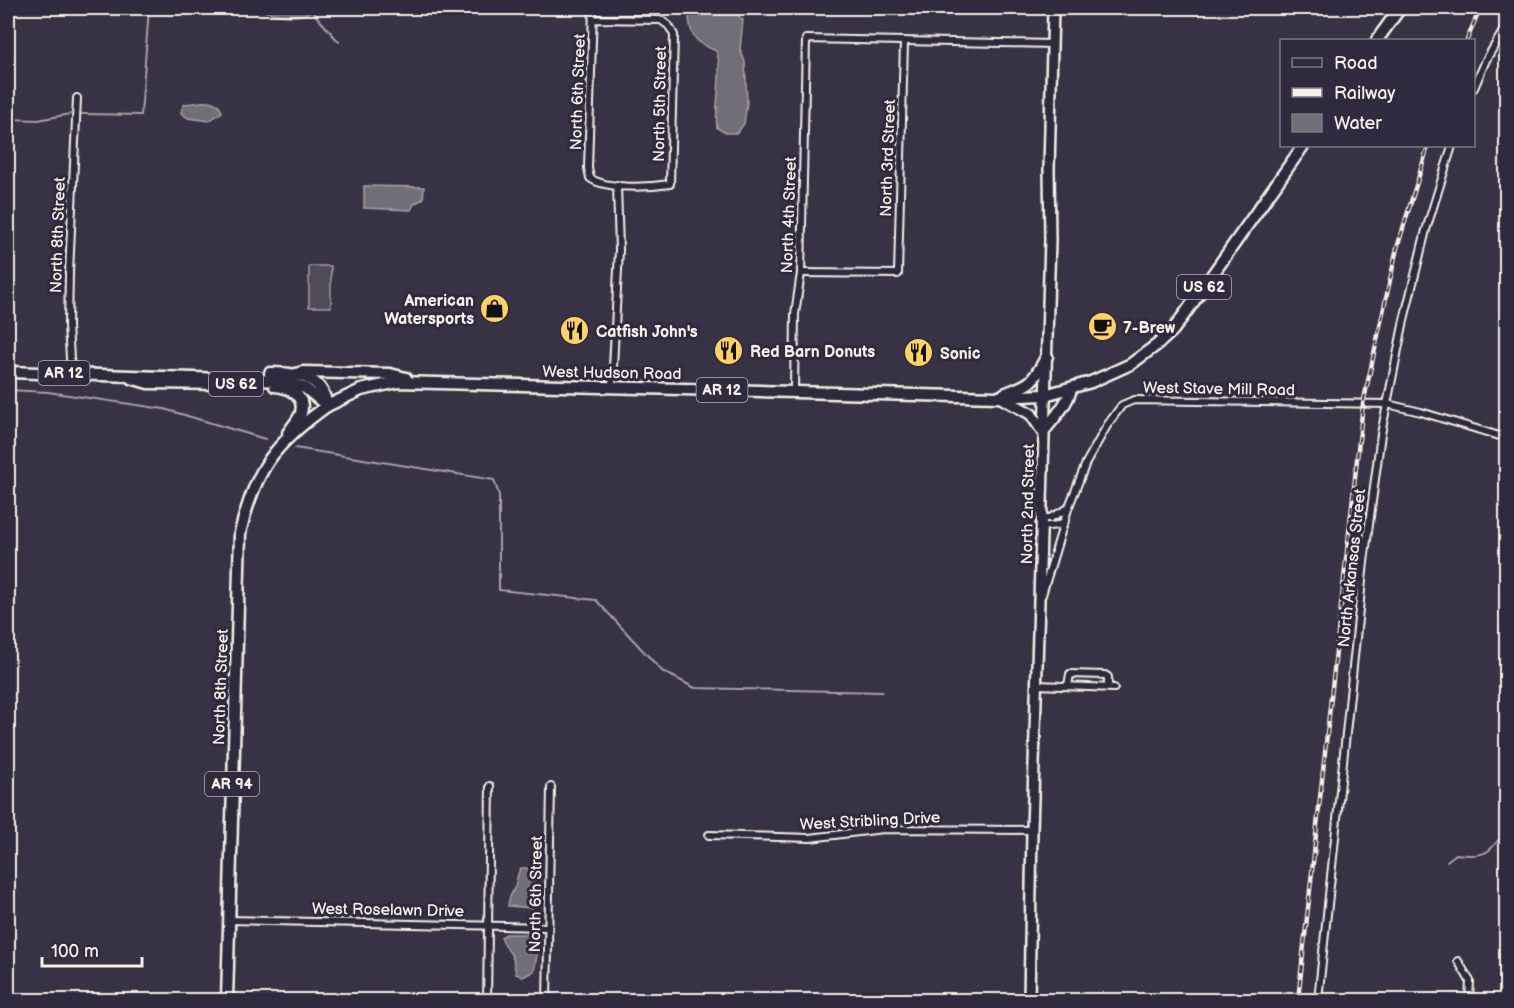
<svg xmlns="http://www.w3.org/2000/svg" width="1514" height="1008" font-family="'Balsamiq Sans',sans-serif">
<rect width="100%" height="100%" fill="#373244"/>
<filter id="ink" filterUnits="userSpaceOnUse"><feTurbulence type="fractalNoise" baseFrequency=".0167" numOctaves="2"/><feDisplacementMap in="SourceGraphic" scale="12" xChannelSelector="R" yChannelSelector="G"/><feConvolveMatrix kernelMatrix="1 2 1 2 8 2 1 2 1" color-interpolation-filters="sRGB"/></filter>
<g filter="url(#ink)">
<rect fill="#504b59" stroke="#a29ea0" stroke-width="1.5" x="309" y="266" width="22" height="41"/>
<g fill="#726e77" stroke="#a6a2a4" stroke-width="1.5">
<path d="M258 8H315C303 22 272 15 258 8Z"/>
<path d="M721 8 732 10 743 20 740 49 745 62 747 102 744 124 737 133H726L717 128C714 105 724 70 716 51 697 43 690 38 689 17L698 9 716 13Z"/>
<polygon points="210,101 219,105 222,112 209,121 188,118 181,113 182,108 185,104"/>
<polygon points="364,186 424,187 423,199 414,204 411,210 364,208"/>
<path d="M521 868H529L533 875 536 904 532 908 508 906C508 896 515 891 516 882 518 875 517 874 521 868Z"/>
<path d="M506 934H535L540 940 534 971 523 977 516 974C515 969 514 963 513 959 510 950 504 947 501 937Z"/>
</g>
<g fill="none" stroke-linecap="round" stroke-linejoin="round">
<g stroke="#a6a2a4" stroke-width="2">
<polyline points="311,10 339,42"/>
<polyline points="82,114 141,115 149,8"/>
<polyline points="8,119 38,120 70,114"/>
<polyline points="8,390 48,392 164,409 265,439"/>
<polyline points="295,448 494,480 499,495 499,590 596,600 662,671 695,688 882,692"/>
<path d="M1447 861 1456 854C1487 857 1489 854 1506 829"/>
</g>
<defs>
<g id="minor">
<path d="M593 8 588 168 590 178C606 190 651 187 670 184L674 35 669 26 661 20 593 19"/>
<polyline points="1474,88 1486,60 1506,26"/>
<polyline points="801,273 898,274 904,42"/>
<polyline points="71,374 68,326 69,273 77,98"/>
<polyline points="612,387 619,250 617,185"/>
<polyline points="794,391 795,314 801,273 806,39 1053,44"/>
<polyline points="1042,518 1050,518 1067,509"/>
<polyline points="1041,527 1058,525 1065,521"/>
<polyline points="1042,595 1068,509 1086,463 1108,424 1122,405 1134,400 1387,404 1421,412 1506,438"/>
<polyline points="1037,685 1114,688"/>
<polyline points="1068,686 1070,674 1105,675 1108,677 1108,687"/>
<polyline points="709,835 810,838 883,829 1032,830"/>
<polyline points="229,920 547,927"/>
<polyline points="1458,961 1470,981 1469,1000"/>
<polyline points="487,1000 490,786"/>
<polyline points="547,1000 551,787"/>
<polyline points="1318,1000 1364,562 1381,434 1404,320 1426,230 1452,146"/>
</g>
<polyline id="secondary" points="1029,1000 1032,830 1050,240 1049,169 1053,8"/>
<g id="primary">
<polyline points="131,378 148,383 226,384"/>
<path d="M275 386C288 387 306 395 301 413 299 419 292 427 288 433"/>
<path d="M227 1000 240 533C256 468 273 445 327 406"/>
</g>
<g id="trunk">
<polyline points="1377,40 1400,8"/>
<polyline points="8,372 283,381 305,388 327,406"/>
<path d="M270 373C297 374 322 374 327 406"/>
<polyline points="296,374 303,372 390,374 406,378"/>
<path d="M1004 394C1033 383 1032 383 1047 356"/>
<path d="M1002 398 1031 414 1043 432C1054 418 1067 405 1071 389"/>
<polyline points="327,406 361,390 398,382 998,397 1045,395 1091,382 1131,364 1158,344 1173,330 1189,308 1303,146"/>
</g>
</defs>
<use href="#minor" stroke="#f4f1e8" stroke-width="10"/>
<use href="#secondary" stroke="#f4f1e8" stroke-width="14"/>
<use href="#primary" stroke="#f4f1e8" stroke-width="15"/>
<use href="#trunk" stroke="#f4f1e8" stroke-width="15"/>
<use href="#minor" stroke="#2f2a3d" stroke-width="6"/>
<use href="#secondary" stroke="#2f2a3d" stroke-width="9"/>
<use href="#primary" stroke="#2f2a3d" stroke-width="10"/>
<use href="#trunk" stroke="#2f2a3d" stroke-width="10"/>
<defs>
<g id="rail">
<polyline points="1467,40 1480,8"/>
<polyline points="1298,1000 1363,404 1397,248 1428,146"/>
</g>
</defs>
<use href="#rail" stroke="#f4f1e8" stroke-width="4.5"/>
<use href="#rail" stroke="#2f2a3d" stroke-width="2" stroke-dasharray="7" stroke-linecap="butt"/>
</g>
</g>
<defs>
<symbol id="shop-disc" viewBox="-11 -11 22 22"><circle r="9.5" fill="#ffd166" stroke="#2f2a3d"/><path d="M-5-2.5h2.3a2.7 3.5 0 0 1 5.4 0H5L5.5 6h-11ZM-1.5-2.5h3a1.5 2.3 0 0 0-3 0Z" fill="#111"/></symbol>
<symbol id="cafe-disc" viewBox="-11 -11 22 22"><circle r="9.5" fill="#ffd166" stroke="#2f2a3d"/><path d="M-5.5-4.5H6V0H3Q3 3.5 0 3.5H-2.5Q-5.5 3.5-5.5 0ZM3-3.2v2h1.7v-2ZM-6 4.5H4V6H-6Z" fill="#111"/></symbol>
<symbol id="restaurant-disc" viewBox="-11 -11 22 22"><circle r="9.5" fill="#ffd166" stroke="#2f2a3d"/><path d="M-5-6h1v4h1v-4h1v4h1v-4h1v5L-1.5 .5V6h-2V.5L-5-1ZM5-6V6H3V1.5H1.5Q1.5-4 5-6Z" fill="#111"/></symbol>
</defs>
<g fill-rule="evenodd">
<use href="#shop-disc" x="478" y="292" width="33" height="33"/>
<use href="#cafe-disc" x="1086" y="310" width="33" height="33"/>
<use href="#restaurant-disc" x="558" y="314" width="33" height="33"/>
<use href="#restaurant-disc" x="712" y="334" width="33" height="33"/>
<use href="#restaurant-disc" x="902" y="336" width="33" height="33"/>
</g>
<g text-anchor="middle" stroke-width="6" stroke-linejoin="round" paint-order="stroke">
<g fill="#2f2a3d" stroke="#b9b5b5" stroke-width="1.5">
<rect x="1177" y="275" width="54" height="24" rx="4.5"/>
<rect x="38.5" y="361" width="51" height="24" rx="4.5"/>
<rect x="209" y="372" width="54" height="24" rx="4.5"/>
<rect x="696.5" y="378" width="51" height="24" rx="4.5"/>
<rect x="205" y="772" width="54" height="24" rx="4.5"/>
</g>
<g font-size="15" font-weight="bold" fill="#f4f1e8">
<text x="1204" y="292">US 62</text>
<text x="64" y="378">AR 12</text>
<text x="236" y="389">US 62</text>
<text x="722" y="395">AR 12</text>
<text x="232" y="789">AR 94</text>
</g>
<g font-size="16" fill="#f4f1e8" stroke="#2f2a3d">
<text transform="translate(577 92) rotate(-88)" y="6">North 6th Street</text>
<text transform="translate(659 104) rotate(-89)" y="6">North 5th Street</text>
<text transform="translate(887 158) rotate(-88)" y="6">North 3rd Street</text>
<text transform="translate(788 215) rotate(-88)" y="6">North 4th Street</text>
<text transform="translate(57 235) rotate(-88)" y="6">North 8th Street</text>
<text transform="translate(612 372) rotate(1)" y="6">West Hudson Road</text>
<text transform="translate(1219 388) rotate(1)" y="6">West Stave Mill Road</text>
<text transform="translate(1027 504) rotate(-89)" y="6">North 2nd Street</text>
<text transform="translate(1351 568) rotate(-84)" y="6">North Arkansas Street</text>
<text transform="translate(220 687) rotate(-88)" y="6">North 8th Street</text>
<text transform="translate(870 820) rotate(-3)" y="6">West Stribling Drive</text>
<text transform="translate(535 894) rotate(-89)" y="6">North 6th Street</text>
<text transform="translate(388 909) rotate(1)" y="6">West Roselawn Drive</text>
</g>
<g font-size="16" font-weight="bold" fill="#f4f1e8" stroke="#2f2a3d" text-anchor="start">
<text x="474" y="306" text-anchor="end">American<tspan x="474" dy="18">Watersports</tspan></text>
<text x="1123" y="333">7-Brew</text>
<text x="596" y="337">Catfish John's</text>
<text x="750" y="357">Red Barn Donuts</text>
<text x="940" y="359">Sonic</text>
</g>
</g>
<rect width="1514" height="1008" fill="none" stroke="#2f2a3d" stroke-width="30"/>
<rect x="15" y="15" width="1484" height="978" fill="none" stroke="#f4f1e8" stroke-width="2" filter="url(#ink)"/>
<rect x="1280" y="39" width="195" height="108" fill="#2f2a3d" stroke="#7e7a81" stroke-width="1.5"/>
<rect x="1292" y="58" width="30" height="9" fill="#2f2a3d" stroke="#7e7a81" stroke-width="1.5"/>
<text x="1334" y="69" font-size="18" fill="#f4f1e8">Road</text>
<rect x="1292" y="88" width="30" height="9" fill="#f4f1e8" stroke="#7e7a81" stroke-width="1.5"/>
<text x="1334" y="99" font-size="18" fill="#f4f1e8">Railway</text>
<rect x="1292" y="114" width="30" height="18" fill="#726e77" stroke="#7e7a81" stroke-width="1.5"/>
<text x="1334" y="129" font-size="18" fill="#f4f1e8">Water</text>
<path d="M42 957v9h100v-9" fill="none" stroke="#f4f1e8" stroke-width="3"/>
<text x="51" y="957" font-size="18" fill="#f4f1e8" stroke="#2f2a3d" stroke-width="4.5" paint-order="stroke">100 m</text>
</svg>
